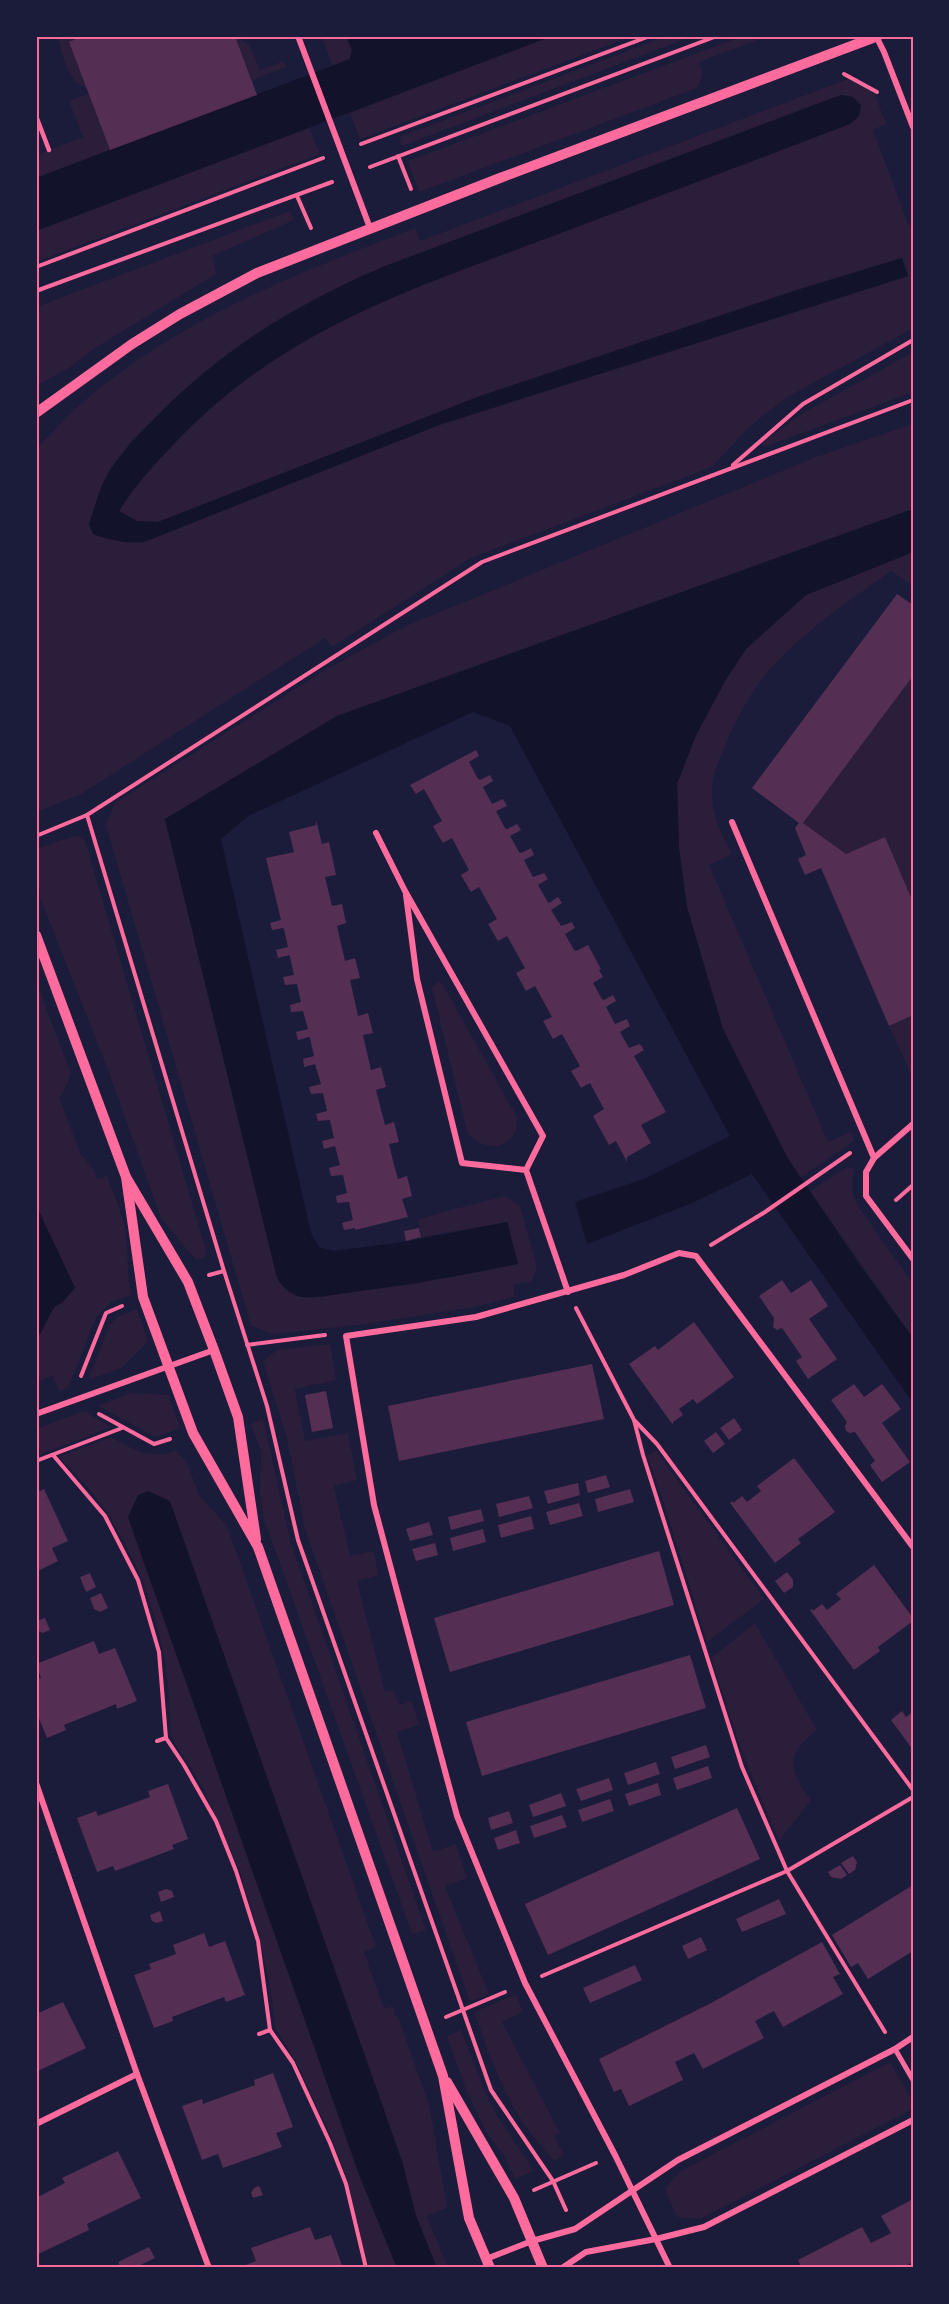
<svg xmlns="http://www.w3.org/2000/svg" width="949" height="2304" font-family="Merriweather,serif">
<rect width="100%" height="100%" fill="#1b1b3a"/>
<g fill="#2a1e3b" fill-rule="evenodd">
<path d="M58 36H83L69 42 86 87C68 83 61 52 58 36Z"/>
<polygon points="322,36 346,36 352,50 350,59 332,66"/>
<polygon points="552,36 632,36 360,139 350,113"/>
<polygon points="667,36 693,36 402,146 399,137"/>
<polygon points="743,36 768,36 699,62 703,75 697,88 419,192 408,161"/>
<path d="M236 38C252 41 254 57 260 70L284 61 286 67 252 80Z"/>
<path d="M848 79 875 94 886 124 873 130 908 224 913 227V328L786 398 749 427 712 467 471 558 332 647 325 638 81 794 36 812V448C48 438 57 427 68 416 81 403 95 391 110 380 202 310 308 269 415 228L420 241ZM840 95 331 325C249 370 171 431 119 511L137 521 158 522 480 396 800 289 902 258 908 276 439 425 144 542C127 543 109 540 93 534 104 507 112 475 126 449 132 437 148 426 157 416 225 346 299 302 388 265Z"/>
<polygon points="88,94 110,150 36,178 36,155 83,137 69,101"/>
<polygon points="309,128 320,154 36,262 36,231"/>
<polygon points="290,211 294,220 212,256 216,274 95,348 69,368 36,386 36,307"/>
<polygon points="913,352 913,392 764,447 761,443 800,415"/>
<polygon points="913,424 913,509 337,716 165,819 277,1278 283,1287 302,1297 324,1295 409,1285 518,1264 507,1222 422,1237 418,1220 435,1214 505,1196 520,1206 537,1267 532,1281 513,1285 515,1297 474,1307 366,1324 274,1334 251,1326 106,825 115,803 325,670 406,626 816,457"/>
<path d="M913 552V586L891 571C851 600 808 628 774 665 754 686 738 715 727 742 721 757 712 773 712 790 711 814 721 833 732 854L709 865 828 1142 851 1132 854 1141 800 1178 787 1157 723 1029 704 970 687 907 679 848 677 784 696 735 725 681 746 649 806 595Z"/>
<polygon points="913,676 913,902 885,838 846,854 803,823"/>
<polygon points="78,836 85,841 206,1250 205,1258 195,1259 161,1218 108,1070 36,887 36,849 67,838"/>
<path d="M36 981 71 1074 62 1096 59 1097 80 1153 94 1170 97 1179 107 1176C114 1195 123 1214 126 1234 129 1254 126 1275 132 1295L112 1301 96 1317 68 1388 59 1391 53 1376 36 1382V1336L40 1334 54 1307 75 1288 36 1205Z"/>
<path d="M438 982 442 983 517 1117C517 1124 518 1130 513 1136 502 1152 476 1148 467 1131L432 988Z"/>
<polygon points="913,1015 913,1078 889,1026"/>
<polygon points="847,1167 854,1168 852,1185 854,1197 862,1212 913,1284 913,1338 810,1191"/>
<polygon points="137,1309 148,1341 121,1368 91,1379 89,1378 110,1324 119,1316"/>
<polygon points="330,1344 336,1380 295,1389 305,1441 348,1433 357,1480 334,1486 350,1556 373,1551 379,1575 357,1581 385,1692 394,1690 399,1705 412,1701 419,1725 397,1732 433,1852 456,1844 467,1878 445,1886 489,1994 470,2002 305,1529 287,1439 263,1361 277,1350"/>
<polygon points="131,1393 168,1395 180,1428 159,1436 153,1436 100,1407 100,1405"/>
<polygon points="81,1412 85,1412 112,1427 36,1456 36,1429"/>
<polygon points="263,1419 291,1543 426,1930 412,1934 264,1519 260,1495 261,1451 251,1424"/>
<path d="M111 1437C136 1450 148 1460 176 1451L187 1462 199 1495 227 1526 376 1947 364 1952 384 2009 393 2006 395 2016H398L430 2108 447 2208 427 2216 448 2268H437L416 2216 402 2161 128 1517 360 2177 397 2268H368L348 2182 332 2139 297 2064 276 2029 269 1980 259 1935 240 1871 201 1784 176 1745 171 1734C169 1707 169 1678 163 1652 152 1598 130 1542 96 1498 85 1483 71 1470 59 1457Z"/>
<polygon points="656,1451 764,1599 707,1642 662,1497 647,1455"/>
<path d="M755 1623 817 1730C785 1755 788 1769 811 1800L779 1841 742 1752 711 1658Z"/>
<path d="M516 1994 523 2012 502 2022 560 2133 554 2136 564 2155 554 2161C546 2151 537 2142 530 2132 503 2097 489 2053 474 2012Z"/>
<polygon points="461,2030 485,2092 497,2116 534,2171 515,2179 505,2157 485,2130 465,2087 447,2036"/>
<polygon points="890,2062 913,2102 913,2109 700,2219 677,2217 665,2189 679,2172"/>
</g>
<g fill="#12122b">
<polygon points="346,36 552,36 36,231 36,178 350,59 352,50"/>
<path d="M841 95 853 97 861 105 859 116 850 124C754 161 657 197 561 233 416 288 284 327 174 444 154 465 134 486 119 511L137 521 158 522 480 396 800 289 902 258 908 276 439 425 144 542C127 544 109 540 93 534L89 524C93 512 97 498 102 485 113 460 134 440 153 420 220 351 299 302 388 265Z"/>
<path d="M913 509V552L806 595 746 649 725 681 696 735 677 784 679 848 687 907 723 1029 787 1157 859 1264 913 1338V1403L752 1174 692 1203 587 1244 575 1202 644 1179 730 1136 510 726 473 712 248 816 221 839 311 1233 319 1247 333 1251 404 1242 507 1222 518 1264C463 1275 409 1285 353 1292 337 1294 318 1299 302 1297 290 1295 283 1287 277 1278L165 819 337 716Z"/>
<polygon points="36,1205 75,1288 62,1303 54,1307 40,1334 36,1336"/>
<polygon points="148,1491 170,1501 402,2161 416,2216 437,2268 397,2268 360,2177 128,1517 138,1495"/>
</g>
<g fill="#542f53">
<polygon points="83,36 235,36 257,95 110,150 69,42"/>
<polygon points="897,594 913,605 913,676 803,823 846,854 885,837 913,902 913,1015 889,1026 821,868 805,875 798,859 806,855 795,828 799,823 752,788"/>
<polygon points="476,750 479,756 469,762 478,779 480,780 490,775 493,781 483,787 492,804 503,799 507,806 496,811 505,828 507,829 517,824 521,830 510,836 519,852 521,853 531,848 534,855 524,860 533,877 544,873 548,879 538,885 547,901 549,903 558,897 562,903 551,910 561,926 572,922 575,928 565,934 574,950 576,951 588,945 601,969 599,970 603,977 593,983 602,999 604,1000 613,995 616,1001 606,1007 615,1024 627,1019 630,1026 620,1032 629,1048 640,1044 644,1050 634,1056 666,1112 641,1125 651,1143 627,1157 627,1162 616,1141 609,1145 593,1116 604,1109 590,1083 581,1088 576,1079 571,1071 580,1066 562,1034 553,1039 543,1021 552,1017 535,986 526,991 516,973 525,968 507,936 498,941 488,924 497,919 479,887 471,892 461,875 469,870 452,838 443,843 438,835 433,826 442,821 424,789 416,794 410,785"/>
<polygon points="316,820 322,844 329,842 336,875 325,877 332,906 342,904 346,923 337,926 345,961 355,958 360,978 350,980 358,1016 368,1013 373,1033 363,1035 371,1070 381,1067 386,1087 376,1090 385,1125 394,1122 399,1142 389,1144 393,1161 398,1179 407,1176 412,1196 402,1199 408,1217 355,1230 355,1228 344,1230 342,1223 353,1220 349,1202 337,1203 336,1196 347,1193 343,1175 331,1176 329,1168 340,1165 335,1146 324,1149 322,1141 334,1138 330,1120 318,1121 316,1114 327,1111 323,1093 311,1094 309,1087 321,1084 315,1064 304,1067 303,1059 314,1056 310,1038 309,1037 298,1040 296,1032 308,1029 303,1011 291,1012 290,1005 301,1002 297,984 285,985 283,977 294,975 290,957 289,955 278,958 276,950 288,947 284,929 283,928 272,930 270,923 281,920 266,858 294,852 289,832 316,825"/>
<polygon points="419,1228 421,1237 406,1241 404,1231"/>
<polygon points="782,1280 791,1293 811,1280 828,1306 809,1319 837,1359 808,1379 796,1361 802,1357 782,1328 777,1330 773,1327 774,1318 759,1296"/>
<polygon points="694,1322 734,1377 697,1404 693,1399 679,1409 683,1415 673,1422 673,1425 629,1364 655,1346 658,1350"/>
<polygon points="592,1364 604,1419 399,1461 388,1406"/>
<polygon points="854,1384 864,1397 882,1384 901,1409 882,1423 910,1462 882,1482 870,1465 875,1461 855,1432 850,1433 846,1431 845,1426 847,1422 831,1400"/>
<polygon points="326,1391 333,1428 312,1432 305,1395"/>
<polygon points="734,1418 742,1430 729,1440 720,1428"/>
<polygon points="716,1432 725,1444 713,1453 704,1441"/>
<polygon points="794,1458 835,1512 798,1539 801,1543 775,1563 730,1503 732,1501 733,1503 742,1496 747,1502 761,1491 757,1486"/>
<polygon points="606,1475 610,1487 588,1493 585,1481"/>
<polygon points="578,1483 580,1495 548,1504 544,1491"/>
<polygon points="44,1489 68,1541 52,1548 58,1561 36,1572 36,1493"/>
<polygon points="630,1489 634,1502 598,1512 595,1499"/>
<polygon points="529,1496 533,1508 499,1517 496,1504"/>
<polygon points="579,1503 583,1516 550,1525 546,1512"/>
<polygon points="481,1509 484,1521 451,1530 448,1517"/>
<polygon points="531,1516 534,1529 501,1538 498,1525"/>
<polygon points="429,1522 433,1535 410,1541 406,1529"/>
<polygon points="483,1529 486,1542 453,1551 450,1538"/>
<polygon points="435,1543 438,1555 416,1561 412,1549"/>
<polygon points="659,1551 674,1605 450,1672 434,1618"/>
<polygon points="874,1565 913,1618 913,1621 878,1647 880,1651 854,1670 810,1610 812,1609 813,1611 822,1604 827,1610 841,1599 836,1594"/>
<polygon points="787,1572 793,1580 793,1587 784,1593 775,1581"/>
<polygon points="90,1573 96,1587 86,1592 80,1577"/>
<polygon points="101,1593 108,1608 100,1612 94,1609 90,1598"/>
<polygon points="45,1618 50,1630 43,1633 36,1630 36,1621"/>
<polygon points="94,1641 99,1654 115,1648 137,1701 117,1709 116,1704 64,1725 66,1730 47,1738 36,1711 36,1680 41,1678 36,1664"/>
<polygon points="690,1655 706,1708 482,1776 466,1722"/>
<polygon points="902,1711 906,1717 913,1712 913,1750 891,1720"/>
<polygon points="706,1745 710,1757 675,1769 671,1757"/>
<polygon points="656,1762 660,1774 628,1785 624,1773"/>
<polygon points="708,1766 712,1778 677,1790 673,1778"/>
<polygon points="609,1778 613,1790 581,1801 576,1789"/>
<polygon points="658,1783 661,1795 629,1806 625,1794"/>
<polygon points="168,1784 188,1839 172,1845 174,1849 115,1871 113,1866 97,1872 77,1818 96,1811 98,1816 150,1797 148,1791"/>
<polygon points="561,1793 566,1806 533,1817 529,1805"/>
<polygon points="610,1799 614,1811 582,1822 578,1810"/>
<polygon points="737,1808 760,1859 548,1955 525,1904"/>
<polygon points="509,1811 513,1823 491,1830 488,1818"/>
<polygon points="562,1815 567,1827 534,1838 530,1826"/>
<polygon points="516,1830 520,1843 498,1850 494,1838"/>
<polygon points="853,1856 857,1862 855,1870 849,1874 841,1863"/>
<polygon points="840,1865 847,1875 841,1879 831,1877 828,1872"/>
<polygon points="913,1885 913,1951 868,1979 858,1963 851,1967 832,1935"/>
<polygon points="166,1889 172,1891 174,1897 161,1902 158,1892"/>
<polygon points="779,1899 786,1914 742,1932 736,1919"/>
<polygon points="160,1911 163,1921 157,1923 152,1921 150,1915"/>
<polygon points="204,1933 209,1947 225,1941 245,1995 226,2002 224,1997 172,2017 173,2021 154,2028 134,1975 151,1969 149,1964 176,1954 173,1945"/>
<polygon points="701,1937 707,1950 688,1959 682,1946"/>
<polygon points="822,1942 840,1974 833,1977 843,1994 783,2027 774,2011 768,2014 755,2021 764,2038 703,2069 694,2053 675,2062 683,2080 629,2106 621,2089 614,2092 599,2059 711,2003"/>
<polygon points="635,1965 642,1980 590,2003 583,1988"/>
<polygon points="63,2002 86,2048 36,2072 36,2014"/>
<polygon points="273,2073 293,2127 276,2133 282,2147 223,2168 218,2154 202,2160 182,2106 202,2099 203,2104 230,2094 255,2085 254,2080"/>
<polygon points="118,2151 141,2198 87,2224 89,2230 36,2255 36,2198 65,2183 62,2178"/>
<polygon points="259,2186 263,2195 253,2198 251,2193 254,2188"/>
<polygon points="913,2199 913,2262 902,2268 802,2268 798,2260 862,2227 871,2243 891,2233 881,2216"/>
<polygon points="310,2227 315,2240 331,2235 343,2268 238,2268 256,2261 251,2248"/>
<polygon points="149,2247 155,2258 134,2268 121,2268 118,2262"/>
</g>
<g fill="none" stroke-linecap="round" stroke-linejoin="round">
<g stroke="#ff6b9d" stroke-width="4">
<polyline points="844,74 877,92"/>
<polyline points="361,144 650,36"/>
<polyline points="398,156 411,189"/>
<polyline points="370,167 717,36"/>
<polyline points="297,196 311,228"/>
<polyline points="36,267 323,158"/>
<polyline points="36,291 332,182"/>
<polyline points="733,465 803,404 913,340"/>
<polyline points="87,815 224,1271 267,1406 298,1540 491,2090 553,2181 566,2210"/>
<polyline points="36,836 87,815 482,562 913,400"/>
<polyline points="896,1200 913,1185"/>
<polyline points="711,1245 765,1212 850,1153"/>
<polyline points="209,1275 224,1271"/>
<polyline points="247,1345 325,1335"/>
<polyline points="81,1376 106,1313 122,1306"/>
<polyline points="99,1414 154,1444 170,1439"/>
<polyline points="635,1421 657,1444 913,1790"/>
<polyline points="53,1455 105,1516 138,1580 159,1652 166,1738 184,1765 216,1821 236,1871 258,1941 270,2030 293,2063 330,2143 346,2184 366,2268"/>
<polyline points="36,1461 122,1428"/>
<polyline points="157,1741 166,1738"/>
<polyline points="542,1976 787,1871 742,1767 643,1455 634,1420 576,1308"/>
<polyline points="446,2017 505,1992"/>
<polyline points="885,2032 787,1871 913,1797"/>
<polyline points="259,2034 270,2030"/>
<polyline points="534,2190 596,2163"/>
</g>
<polyline stroke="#ff6b9d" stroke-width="4.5" points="36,116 49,150"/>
<polyline stroke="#ff6b9d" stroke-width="5" points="895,2049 913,2080"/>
<g stroke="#ff6b9d" stroke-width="6">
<polyline points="298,36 370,228"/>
<polyline points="876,36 884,52 913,127"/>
<polyline points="732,822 874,1158"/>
<polyline points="376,833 405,891 543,1136 526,1170 568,1292"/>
<polyline points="406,895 417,979 462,1163 526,1170"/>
<polyline points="913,1124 874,1158 866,1172 866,1196 913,1259"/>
<polyline points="36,1414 214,1350"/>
<polyline points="36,1783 137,2074 209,2268"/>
<polyline points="36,2124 137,2074"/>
<polyline points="486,2259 532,2241 575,2229 678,2160 895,2049 913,2037"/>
<polyline points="562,2268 586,2252 656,2239 704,2227 913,2120"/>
<polyline points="670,2268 615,2155 525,1983 457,1816 374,1505 346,1336 476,1317 624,1275 679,1253 696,1256 913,1547"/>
</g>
<g stroke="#ff6b9d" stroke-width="10">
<polyline points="36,413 132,344 180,314 257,273 500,178 878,36"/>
<polyline points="36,935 126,1177 188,1282 214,1350 238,1417 256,1539"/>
<polyline points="126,1177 143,1297 193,1433 258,1547 443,2076 469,2218 490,2268"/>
<polyline points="447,2082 514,2198 543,2268"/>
</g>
</g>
<rect width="949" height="2304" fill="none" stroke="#1b1b3a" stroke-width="75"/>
<rect x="38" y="38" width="874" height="2228" fill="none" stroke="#ff6b9d" stroke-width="2"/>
</svg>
